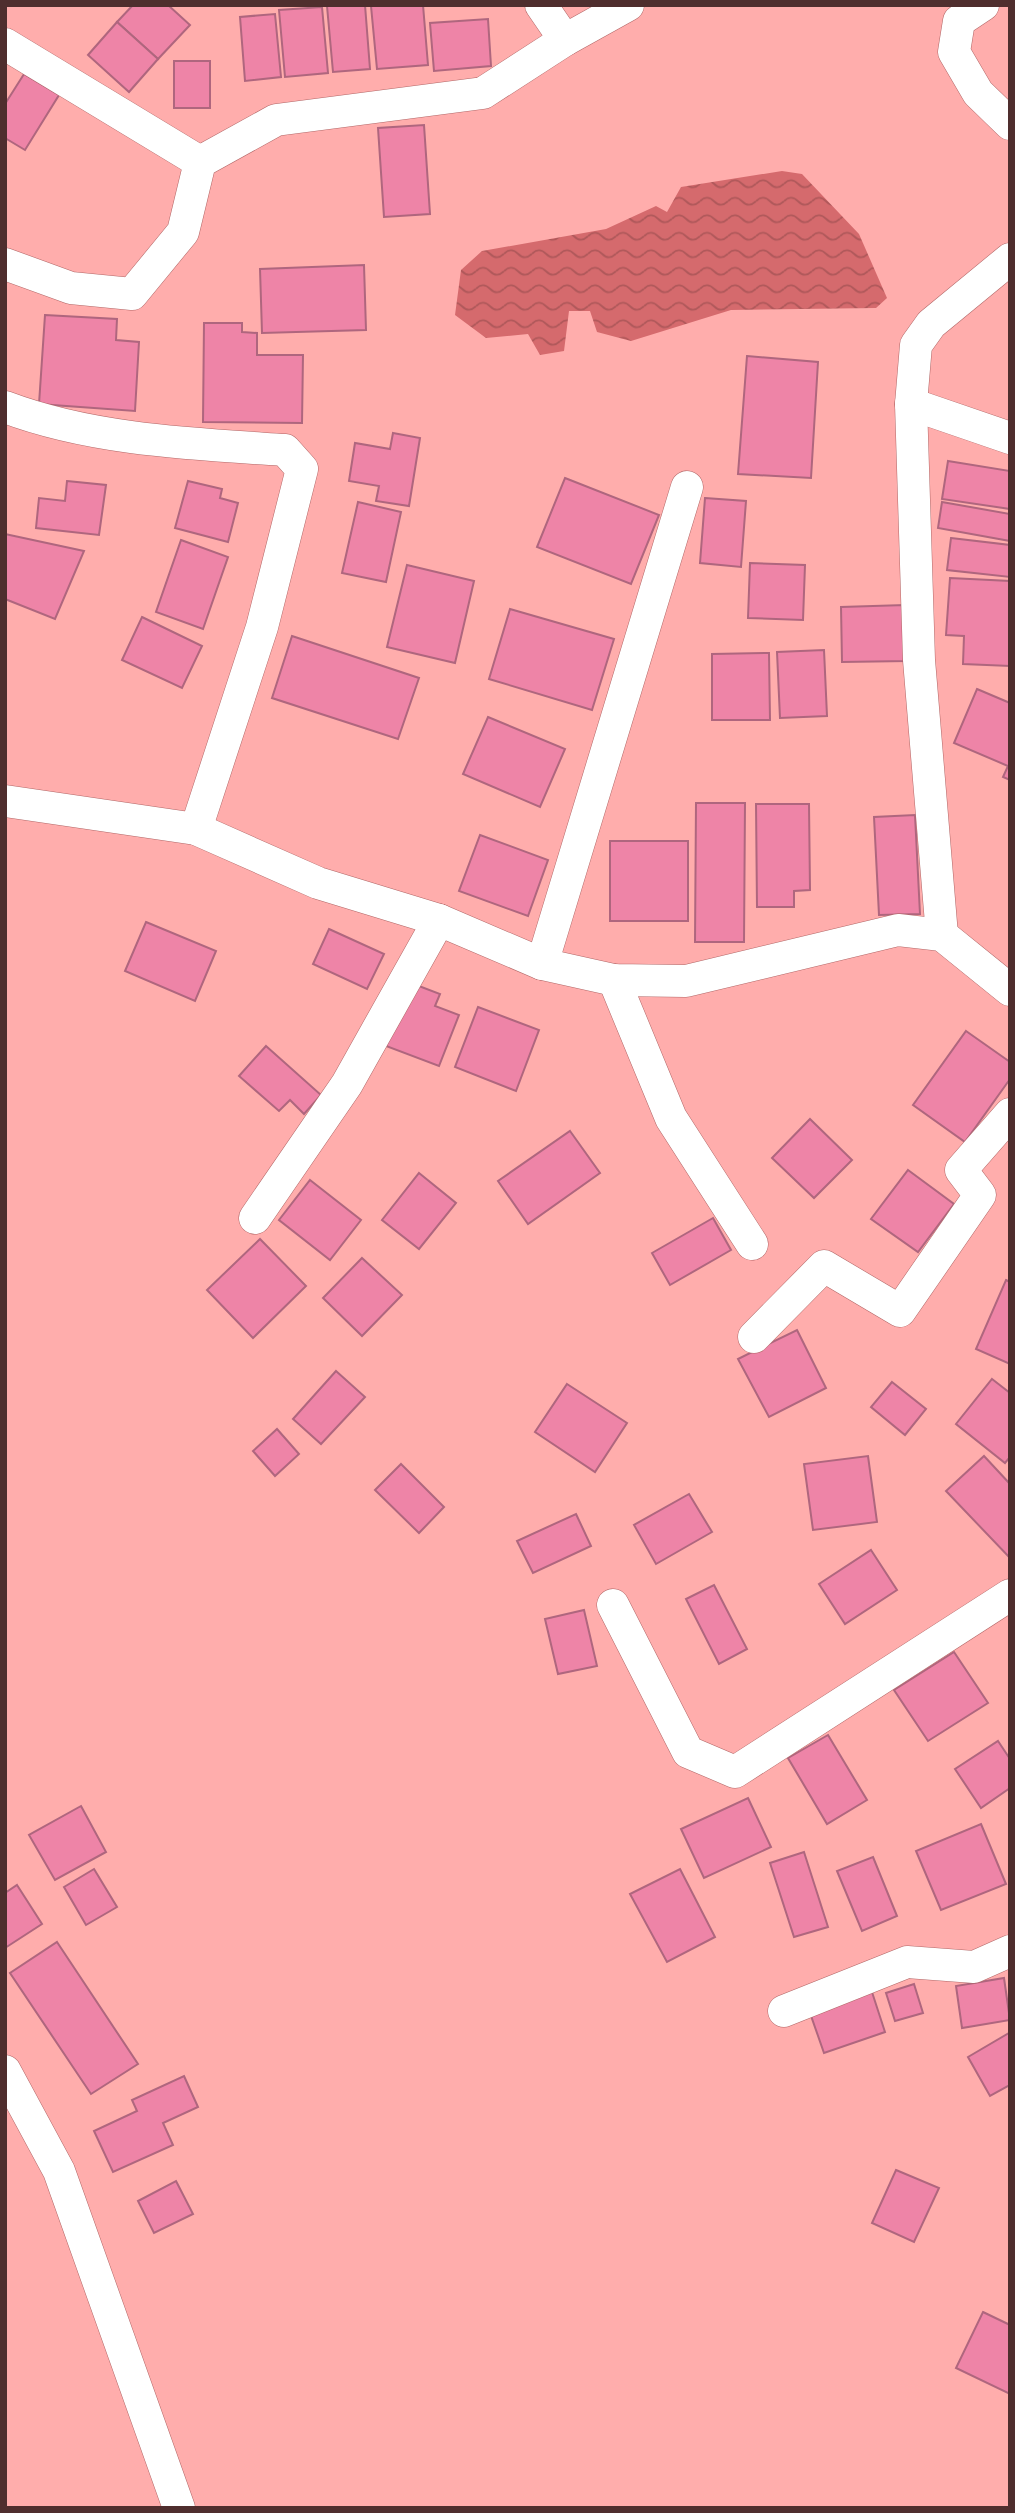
<svg xmlns="http://www.w3.org/2000/svg" width="1015" height="2513" font-family="Signika,sans-serif">
<defs>
<pattern id="water-waves" width="16" height="10" patternUnits="userSpaceOnUse" patternTransform="scale(1.75)"><rect width="16" height="10" fill="#d56a6d"/><path d="M0 5q4-4 8 0t8 0" fill="none" stroke="#af585a"/></pattern>
</defs>
<rect width="100%" height="100%" fill="#ffadac"/>
<polygon fill="url(#water-waves)" points="782,171 802,174 859,234 887,298 876,308 731,310 631,341 597,332 590,311 569,311 564,351 540,355 528,334 486,338 455,315 461,270 482,251 606,229 656,206 667,212 681,187"/>
<g fill="#ee84a7" stroke="#af667e" stroke-width="2">
<polygon points="133,5 168,5 190,25 158,59 117,22"/>
<polygon points="365,5 370,69 333,72 327,6"/>
<polygon points="423,5 428,65 377,69 371,6"/>
<polygon points="322,7 328,73 285,77 279,10"/>
<polygon points="275,14 281,77 245,81 240,17"/>
<polygon points="488,19 491,66 434,71 430,23"/>
<polygon points="117,22 158,59 129,92 88,55"/>
<rect x="174" y="61" width="36" height="47"/>
<polygon points="24,74 59,95 25,150 5,138 5,104"/>
<polygon points="424,125 430,214 384,217 378,128"/>
<polygon points="364,265 366,330 262,333 260,269"/>
<polygon points="45,315 117,319 116,340 139,342 135,411 39,404"/>
<polygon points="204,323 242,323 242,332 257,333 257,355 303,355 302,423 203,422"/>
<polygon points="747,356 818,362 811,478 738,474"/>
<polygon points="393,433 420,438 409,506 376,501 379,486 349,481 355,443 390,449"/>
<polygon points="948,461 1010,471 1010,509 942,499"/>
<polygon points="565,478 659,515 631,584 537,547"/>
<polygon points="67,481 106,485 99,535 36,528 39,498 65,501"/>
<polygon points="188,481 222,489 220,498 238,503 228,542 175,528"/>
<polygon points="705,498 746,501 741,567 700,563"/>
<polygon points="358,502 401,512 386,582 342,573"/>
<polygon points="942,502 1010,514 1010,541 938,528"/>
<polygon points="5,534 84,551 55,619 5,599"/>
<polygon points="951,538 1010,545 1010,577 947,570"/>
<polygon points="181,540 228,557 203,629 156,612"/>
<polygon points="750,563 805,565 803,620 748,618"/>
<polygon points="407,565 474,581 455,663 387,647"/>
<polygon points="950,578 1010,581 1010,666 963,664 964,636 946,635"/>
<polygon points="905,605 907,661 842,662 841,607"/>
<polygon points="510,609 614,639 592,710 489,679"/>
<polygon points="142,617 202,646 182,688 122,660"/>
<polygon points="292,636 419,678 398,739 272,698"/>
<polygon points="824,650 827,716 780,718 777,652"/>
<polygon points="769,653 770,720 712,720 712,654"/>
<polygon points="977,689 1010,703 1010,780 1003,777 1008,766 954,743"/>
<polygon points="488,717 565,749 540,807 463,774"/>
<polygon points="696,803 745,803 744,942 695,942"/>
<polygon points="756,804 809,804 810,890 794,891 794,907 757,907"/>
<polygon points="915,815 920,914 879,915 874,817"/>
<polygon points="480,835 548,860 528,916 459,891"/>
<rect x="610" y="841" width="78" height="80"/>
<polygon points="146,922 216,951 195,1001 125,971"/>
<polygon points="329,929 384,954 367,989 313,964"/>
<polygon points="411,983 440,994 435,1006 459,1015 439,1066 386,1046"/>
<polygon points="478,1007 539,1030 516,1091 455,1067"/>
<polygon points="966,1031 1010,1062 1010,1079 965,1142 913,1105"/>
<polygon points="266,1046 321,1095 304,1114 290,1100 279,1111 239,1076"/>
<polygon points="810,1119 852,1160 814,1198 772,1158"/>
<polygon points="570,1131 600,1173 528,1224 498,1181"/>
<polygon points="908,1170 954,1204 918,1252 871,1219"/>
<polygon points="419,1173 456,1203 419,1249 382,1220"/>
<polygon points="310,1180 361,1220 330,1260 279,1220"/>
<polygon points="713,1218 731,1250 670,1285 652,1253"/>
<polygon points="260,1239 306,1286 253,1338 207,1290"/>
<polygon points="362,1258 402,1295 362,1336 323,1298"/>
<polygon points="1006,1280 1010,1282 1010,1364 976,1349"/>
<polygon points="797,1330 826,1388 769,1417 738,1359"/>
<polygon points="336,1371 365,1397 321,1444 293,1419"/>
<polygon points="992,1379 1010,1393 1010,1457 1005,1463 956,1424"/>
<polygon points="892,1382 926,1409 905,1435 871,1407"/>
<polygon points="567,1384 627,1423 595,1472 535,1432"/>
<polygon points="277,1429 299,1454 275,1476 253,1451"/>
<polygon points="868,1456 877,1522 813,1530 804,1464"/>
<polygon points="984,1456 1010,1484 1010,1558 946,1491"/>
<polygon points="401,1464 444,1507 419,1533 375,1490"/>
<polygon points="689,1494 712,1532 656,1564 634,1525"/>
<polygon points="576,1514 591,1546 533,1573 517,1541"/>
<polygon points="871,1550 897,1590 845,1624 819,1584"/>
<polygon points="714,1585 747,1649 719,1664 686,1599"/>
<polygon points="584,1610 597,1666 558,1674 545,1619"/>
<polygon points="954,1652 988,1703 928,1741 894,1690"/>
<polygon points="828,1735 867,1800 827,1824 788,1758"/>
<polygon points="998,1741 1010,1759 1010,1788 981,1808 955,1769"/>
<polygon points="748,1798 771,1847 704,1878 681,1829"/>
<polygon points="81,1806 106,1852 55,1880 29,1835"/>
<polygon points="981,1824 1006,1884 941,1910 916,1851"/>
<polygon points="804,1852 828,1927 794,1937 770,1863"/>
<polygon points="873,1857 897,1916 862,1931 837,1871"/>
<polygon points="94,1869 117,1907 86,1925 64,1887"/>
<polygon points="680,1869 715,1937 667,1962 630,1894"/>
<polygon points="17,1885 42,1924 5,1948 5,1893"/>
<polygon points="57,1942 138,2064 91,2094 10,1973"/>
<polygon points="1004,1978 1010,2020 962,2028 956,1986"/>
<polygon points="914,1984 923,2013 895,2021 886,1993"/>
<polygon points="871,1989 885,2032 824,2053 809,2010"/>
<polygon points="1009,2033 1010,2085 990,2096 968,2057"/>
<polygon points="184,2076 198,2107 163,2123 173,2145 113,2172 94,2131 137,2111 132,2100"/>
<polygon points="896,2170 939,2188 914,2242 872,2223"/>
<polygon points="176,2181 193,2214 154,2233 138,2201"/>
<polygon points="983,2312 1010,2325 1010,2394 956,2368"/>
</g>
<g fill="none" stroke-linecap="round" stroke-linejoin="round">
<defs>
<g id="minor">
<polyline points="541,5 565,40"/>
<polyline points="983,5 959,21 954,52 978,93 1010,124"/>
<polyline points="5,44 200,162"/>
<polyline points="5,264 71,288 132,294 183,232 200,162 276,120 483,93 565,40 628,5"/>
<polyline points="911,404 1010,438"/>
<path d="M5 407C92 440 193 444 285 450L302 469 262 627 196 829"/>
<polyline points="5,801 196,829 318,883 439,920 542,964 614,980 686,981 898,930 942,935 1010,990"/>
<polyline points="942,935 919,660 911,404 916,345 931,324 1010,259"/>
<polyline points="542,964 687,487"/>
<polyline points="614,980 671,1118 752,1244"/>
<polyline points="255,1218 347,1084 439,920"/>
<polyline points="754,1337 824,1266 900,1311 980,1195 961,1170 1010,1114"/>
<polyline points="613,1605 688,1752 735,1772 1010,1595"/>
<polyline points="784,2011 907,1962 974,1967 1010,1951"/>
<polyline points="5,2071 59,2171 179,2508"/>
</g>
</defs>
<use href="#minor" stroke="#b26767" stroke-width="33"/>
<use href="#minor" stroke="#fff" stroke-width="32"/>
</g>
<rect width="1015" height="2513" fill="none" stroke="#4f2e2e" stroke-width="14"/>
</svg>
